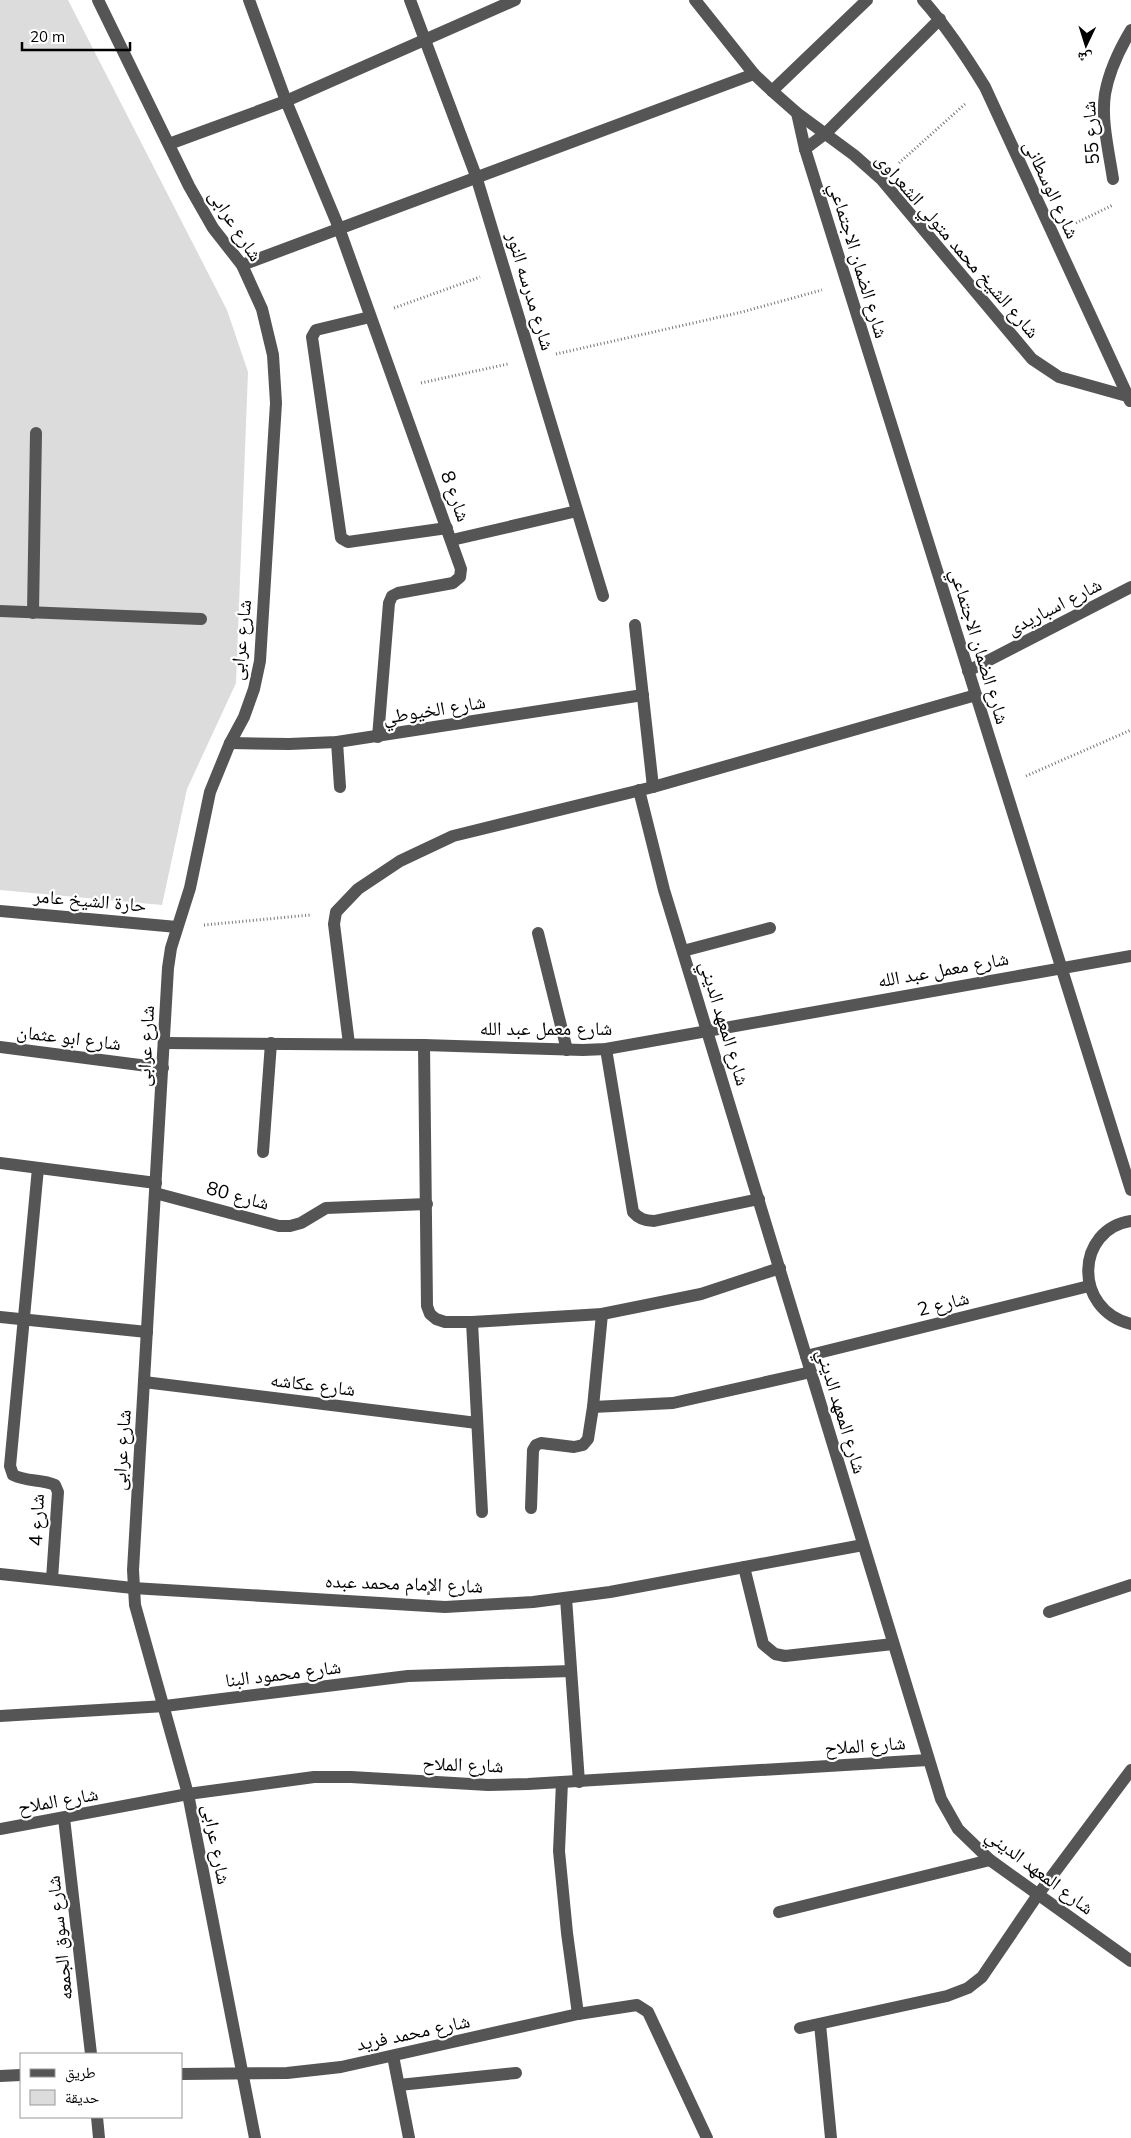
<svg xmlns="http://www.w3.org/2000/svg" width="1131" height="2138" font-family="Mulish,'Noto Naskh Arabic',sans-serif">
<rect width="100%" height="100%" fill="#fff"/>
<polygon fill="#dcdcdc" points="0,0 68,0 227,310 248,372 236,683 187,789 162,905 0,890"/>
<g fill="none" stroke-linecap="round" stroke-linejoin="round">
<g stroke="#777" stroke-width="3" stroke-dasharray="1 2.5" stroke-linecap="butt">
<polyline points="899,163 965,104"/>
<polyline points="1076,223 1113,205"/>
<polyline points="394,308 480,277"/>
<polyline points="556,354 742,312 822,290"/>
<polyline points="421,383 508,364"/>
<polyline points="1026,776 1131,730"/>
<polyline points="204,925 310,915"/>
</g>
<g stroke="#555" stroke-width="12">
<polyline points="98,0 189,186 213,228 242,265 262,309 273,355 276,403 260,661 254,689 244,717 230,743 210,792 190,888 171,948 168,968 133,1570 135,1605 188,1794 255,2138"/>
<polyline points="249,0 286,101 339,228 461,569 460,577 453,583 398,593 392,596 389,603 378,737"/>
<polyline points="410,0 476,176 603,596"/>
<polyline points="695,0 754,74 772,91 797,113 854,155 881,179 1032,359 1059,377 1127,396"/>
<path d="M923 0C947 27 966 56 985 87L1130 401"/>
<polyline points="772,91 867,0"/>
<polyline points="797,113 805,149 1131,1190"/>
<polyline points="169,144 286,101 515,0"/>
<polyline points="805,149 826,133 940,19"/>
<path d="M1113 179C1109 152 1101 121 1105 94 1109 71 1119 50 1131 30"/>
<polyline points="242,265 754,74"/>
<polyline points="370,317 316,330 312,337 341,538 348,542 447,528"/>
<polyline points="452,540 577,511"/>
<polyline points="0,611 201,619"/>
<polyline points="33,613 36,433"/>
<polyline points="635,625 653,787"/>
<polyline points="968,671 1131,587"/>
<polyline points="337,742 340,787"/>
<polyline points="230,743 289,744 337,742 643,695"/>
<polyline points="639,790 664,890 941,1799 958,1829 990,1860 1131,1961"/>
<polyline points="0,911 177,927"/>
<polyline points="538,933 567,1050"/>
<polyline points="683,951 770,928"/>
<polyline points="164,1043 424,1045 583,1050 606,1049 1131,956"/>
<polyline points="349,1044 334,924 336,912 358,889 400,861 453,836 653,787 976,695"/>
<polyline points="424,1045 427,1306 430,1314 436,1319 445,1322 472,1322 602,1314 701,1294 780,1268"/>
<polyline points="0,1047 163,1068"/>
<path d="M606 1049 633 1212C639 1219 645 1221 654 1221L759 1199"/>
<polyline points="263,1152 271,1043"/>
<polyline points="0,1163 156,1183"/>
<path d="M38 1168 10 1466 13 1475C27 1482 41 1479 55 1485L58 1492 52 1579"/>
<polyline points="155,1193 279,1226 290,1226 301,1223 326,1208 427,1204"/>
<path d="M1131 1221C1076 1229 1072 1309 1131 1324"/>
<polyline points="0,1317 147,1332"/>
<polyline points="472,1322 482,1512"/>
<polyline points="806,1356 1089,1286"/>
<polyline points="144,1382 477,1423"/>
<polyline points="593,1407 673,1403 811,1372"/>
<polyline points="531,1508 533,1450 536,1445 541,1443 574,1447 583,1445 588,1439 593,1407 602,1314"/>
<polyline points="744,1567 763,1644 775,1654 785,1656 893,1644"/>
<polyline points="0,1574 133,1588 445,1607 533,1602 610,1592 863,1545"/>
<polyline points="566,1598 579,1782"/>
<polyline points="1049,1612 1131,1585"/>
<polyline points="0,1716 165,1706 408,1676 571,1671"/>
<polyline points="562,1782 559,1851 567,1933 578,2014"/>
<polyline points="64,1818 91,2054"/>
<polyline points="0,1829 188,1794 314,1777 351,1777 488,1785 528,1784 928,1760"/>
<polyline points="779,1912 990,1860"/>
<polyline points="820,2024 831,2138"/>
<polyline points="800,2028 947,1996 968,1988 982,1977 1037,1896 1131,1770"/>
<polyline points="393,2056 409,2138"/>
<polyline points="181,2074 287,2073 341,2067 578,2014 637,2005 648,2012 707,2138"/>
<polyline points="0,2076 21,2075"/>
<polyline points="399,2085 516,2073"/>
<polyline points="97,2117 99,2138"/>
</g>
</g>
<g text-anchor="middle" stroke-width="4.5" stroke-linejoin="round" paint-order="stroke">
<g font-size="19" fill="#000" stroke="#fff">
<text transform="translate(1090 133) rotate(-94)" y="7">شارع 55</text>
<text transform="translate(1052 189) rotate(65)" y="7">شارع الوسطانى</text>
<text transform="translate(236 225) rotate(57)" y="7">شارع عرابى</text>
<text transform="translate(958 245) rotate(49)" y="7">شارع الشيخ محمد متولي الشعراوى</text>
<text transform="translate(859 260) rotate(73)" y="7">شارع الضمان الاجتماعي</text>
<text transform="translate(531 291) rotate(73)" y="7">شارع مدرسه النور</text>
<text transform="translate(456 496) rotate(70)" y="7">شارع 8</text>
<text transform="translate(1054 606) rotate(-27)" y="7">شارع اسباريدى</text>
<text transform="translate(240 640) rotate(-84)" y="7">شارع عرابى</text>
<text transform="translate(980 646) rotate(73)" y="7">شارع الضمان الاجتماعي</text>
<text transform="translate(434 709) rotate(-9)" y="7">شارع الخيوطي</text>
<text transform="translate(90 900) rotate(5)" y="7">حارة الشيخ عامر</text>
<text transform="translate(943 969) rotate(-10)" y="7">شارع معمل عبد الله</text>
<text transform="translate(725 1023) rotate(73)" y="7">شارع المعهد الديني</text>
<text x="546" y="1035">شارع معمل عبد الله</text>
<text transform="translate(69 1037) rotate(7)" y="7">شارع ابو عثمان</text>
<text transform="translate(145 1046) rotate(-87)" y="7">شارع عرابى</text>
<text transform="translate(238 1195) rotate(15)" y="7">شارع 80</text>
<text transform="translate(943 1303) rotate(-14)" y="7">شارع 2</text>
<text transform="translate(313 1384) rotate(7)" y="7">شارع عكاشه</text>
<text transform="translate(842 1411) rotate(73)" y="7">شارع المعهد الديني</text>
<text transform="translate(121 1450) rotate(-86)" y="7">شارع عرابى</text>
<text transform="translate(36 1520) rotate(-88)" y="7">شارع 4</text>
<text transform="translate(404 1583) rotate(2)" y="7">شارع الإمام محمد عبده</text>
<text transform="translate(283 1673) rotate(-7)" y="7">شارع محمود البنا</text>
<text transform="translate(865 1745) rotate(-4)" y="7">شارع الملاح</text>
<text transform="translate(463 1764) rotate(2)" y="7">شارع الملاح</text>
<text transform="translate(58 1800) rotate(-10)" y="7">شارع الملاح</text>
<text transform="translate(217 1844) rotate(79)" y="7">شارع عرابى</text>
<text transform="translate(1040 1871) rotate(37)" y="7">شارع المعهد الديني</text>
<text transform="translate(59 1938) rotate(-96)" y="7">شارع سوق الجمعه</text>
<text transform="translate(413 2032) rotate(-12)" y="7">شارع محمد فريد</text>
</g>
</g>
<rect x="20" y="2053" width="162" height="65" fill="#ffffff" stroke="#999999"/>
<rect x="30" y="2069" width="25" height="8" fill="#555555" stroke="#999999"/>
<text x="65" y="2078" font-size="15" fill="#000000">طريق</text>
<rect x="30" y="2090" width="25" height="15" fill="#dcdcdc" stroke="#999999"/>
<text x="65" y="2103" font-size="15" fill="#000000">حديقة</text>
<g transform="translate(1086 45) rotate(184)" stroke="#ffffff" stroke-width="4" paint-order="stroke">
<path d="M0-4L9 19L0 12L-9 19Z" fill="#000000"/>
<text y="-8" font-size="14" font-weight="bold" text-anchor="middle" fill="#000000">ش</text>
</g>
<path d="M22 42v8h108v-8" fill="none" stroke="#000000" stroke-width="2.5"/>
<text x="30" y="42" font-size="15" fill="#000000" stroke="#ffffff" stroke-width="4" paint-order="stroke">20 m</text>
</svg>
